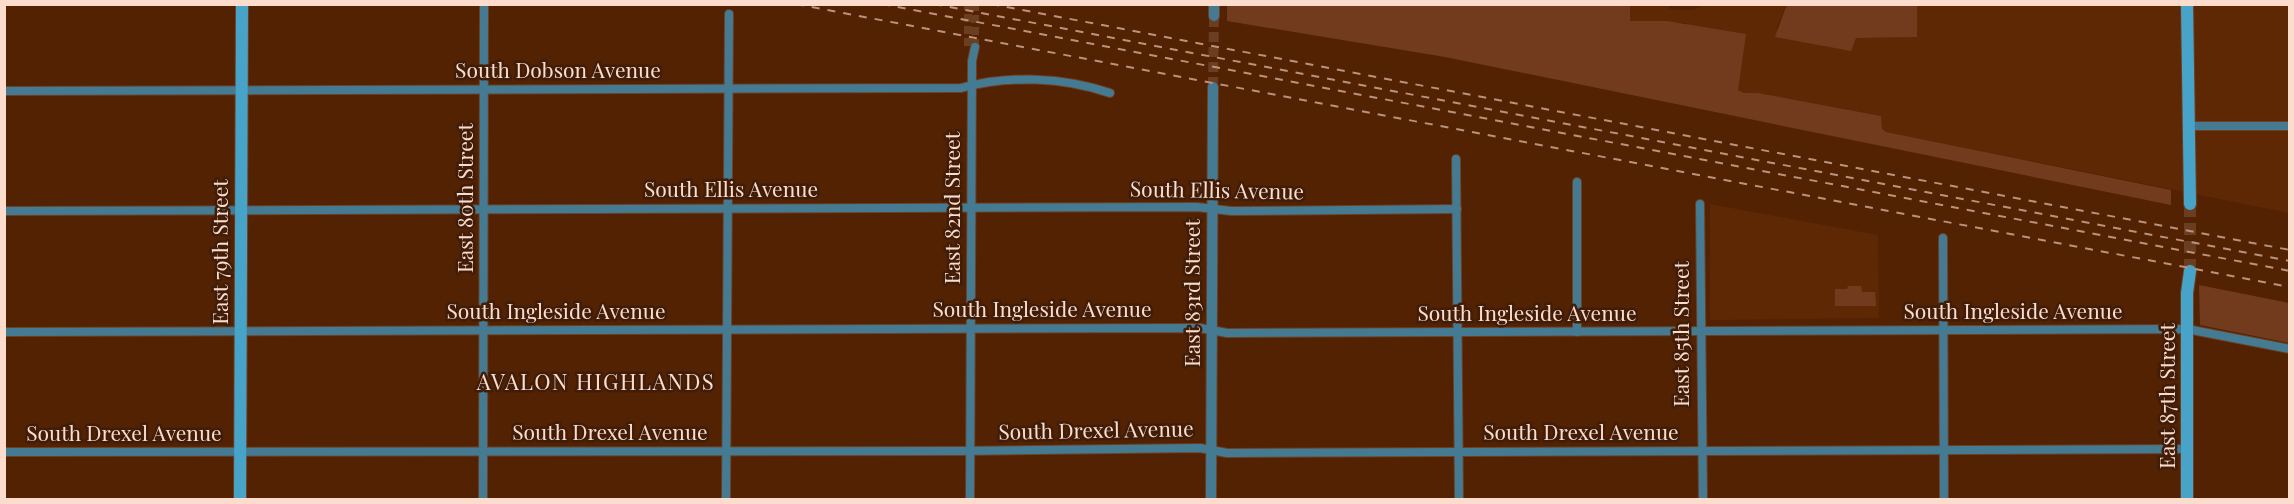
<svg xmlns="http://www.w3.org/2000/svg" width="2294" height="504" font-family="'Playfair Display',serif">
<rect width="100%" height="100%" fill="#522203"/>
<g fill="#5e2805">
<polygon points="1630,5 1669,5 1669,9 1677,10 1692,10 1706,5 1790,5 1786,7 1776,29 1856,38 1916,37 1917,5 2289,5 2289,213 1886,132 1882,130 1881,116 1758,93 1744,93 1738,90 1686,23 1630,21"/>
<polygon points="1710,204 1878,235 1879,318 1710,320"/>
</g>
<g fill="#733b1d">
<polygon points="1227,4 1630,5 1630,21 1667,21 1746,34 1738,90 1744,93 1758,93 1881,116 1882,129 1886,132 2171,190 2171,205 1445,57 1227,21"/>
<polygon points="1790,5 1917,5 1917,37 1856,38 1851,51 1775,37 1786,7"/>
<polygon points="2199,285 2289,303 2289,343 2200,325"/>
<polygon points="1848,286 1861,286 1862,292 1875,292 1876,306 1835,306 1835,289 1847,289"/>
</g>
<g fill="none" stroke-linecap="round" stroke-linejoin="round">
<g stroke="#6c3e21" stroke-width="8" stroke-dasharray="8 4" stroke-linecap="butt">
<polyline points="968,46 968,4"/>
<polyline points="975,47 975,4"/>
</g>
<polyline stroke="#6c3e21" stroke-width="10" stroke-dasharray="10 5" stroke-linecap="butt" points="1213,87 1214,16"/>
<polyline stroke="#6c3e21" stroke-width="12" stroke-dasharray="12 6" stroke-linecap="butt" points="2190,271 2190,204"/>
<defs>
<g id="minor">
<path d="M4 91 961 88C1009 75 1063 77 1110 93"/>
<polyline points="2187,126 2290,126"/>
<polyline points="1456,159 1459,500"/>
<polyline points="1577,182 1577,332"/>
<polyline points="1700,204 1703,500"/>
<polyline points="4,211 1197,207 1231,211 1457,209"/>
<polyline points="1943,238 1944,500"/>
<polyline points="4,332 1200,328 1227,333 2187,329 2290,349"/>
<polyline points="4,452 959,451 1200,448 1227,453 2187,449"/>
<polyline points="483,500 484,4"/>
<polyline points="726,500 729,14"/>
<polyline points="970,500 972,61 975,47"/>
</g>
<g id="tertiary">
<polyline points="1214,16 1214,4"/>
<polyline points="1211,500 1213,87"/>
</g>
<g id="secondary">
<polyline points="2187,4 2190,204"/>
<polyline points="240,500 242,4"/>
<polyline points="2187,500 2187,293 2190,271"/>
</g>
</defs>
<use href="#minor" stroke="#6d4023" stroke-width="10"/>
<use href="#tertiary" stroke="#6d4023" stroke-width="12"/>
<use href="#secondary" stroke="#6d4023" stroke-width="14"/>
<use href="#minor" stroke="#457b92" stroke-width="8"/>
<use href="#tertiary" stroke="#457b92" stroke-width="10"/>
<use href="#secondary" stroke="#47a4c8" stroke-width="12"/>
<g stroke="#b9937e" stroke-width="2" stroke-dasharray="8 8" stroke-linecap="butt">
<polyline points="796,4 2290,287"/>
<polyline points="882,4 2290,271"/>
<polyline points="934,4 2290,261"/>
<polyline points="991,4 2290,250"/>
</g>
</g>
<g text-anchor="middle" stroke-width="5" stroke-linejoin="round" paint-order="stroke">
<g font-size="21" fill="#fcdccd" stroke="#401d09">
<text x="558" y="78">South Dobson Avenue</text>
<text x="731" y="197">South Ellis Avenue</text>
<text transform="translate(1217 191) rotate(1)" y="7">South Ellis Avenue</text>
<text transform="translate(466 198) rotate(-90)" y="7">East 80th Street</text>
<text transform="translate(953 208) rotate(-90)" y="7">East 82nd Street</text>
<text transform="translate(221 252) rotate(-90)" y="7">East 79th Street</text>
<text transform="translate(1193 293) rotate(-90)" y="7">East 83rd Street</text>
<text x="1042" y="317">South Ingleside Avenue</text>
<text x="556" y="319">South Ingleside Avenue</text>
<text x="2013" y="319">South Ingleside Avenue</text>
<text x="1527" y="321">South Ingleside Avenue</text>
<text transform="translate(1682 334) rotate(-90)" y="7">East 85th Street</text>
<text transform="translate(2168 396) rotate(-90)" y="7">East 87th Street</text>
<text transform="translate(1096 431) rotate(-1)" y="7">South Drexel Avenue</text>
<text x="610" y="440">South Drexel Avenue</text>
<text x="1581" y="440">South Drexel Avenue</text>
<text x="124" y="441">South Drexel Avenue</text>
</g>
<g font-size="22" letter-spacing="1.5" fill="#fcdccd" stroke="#401d09">
<text x="596" y="390">AVALON HIGHLANDS</text>
</g>
</g>
<rect width="2294" height="504" fill="none" stroke="#fcdccd" stroke-width="12"/>
</svg>
